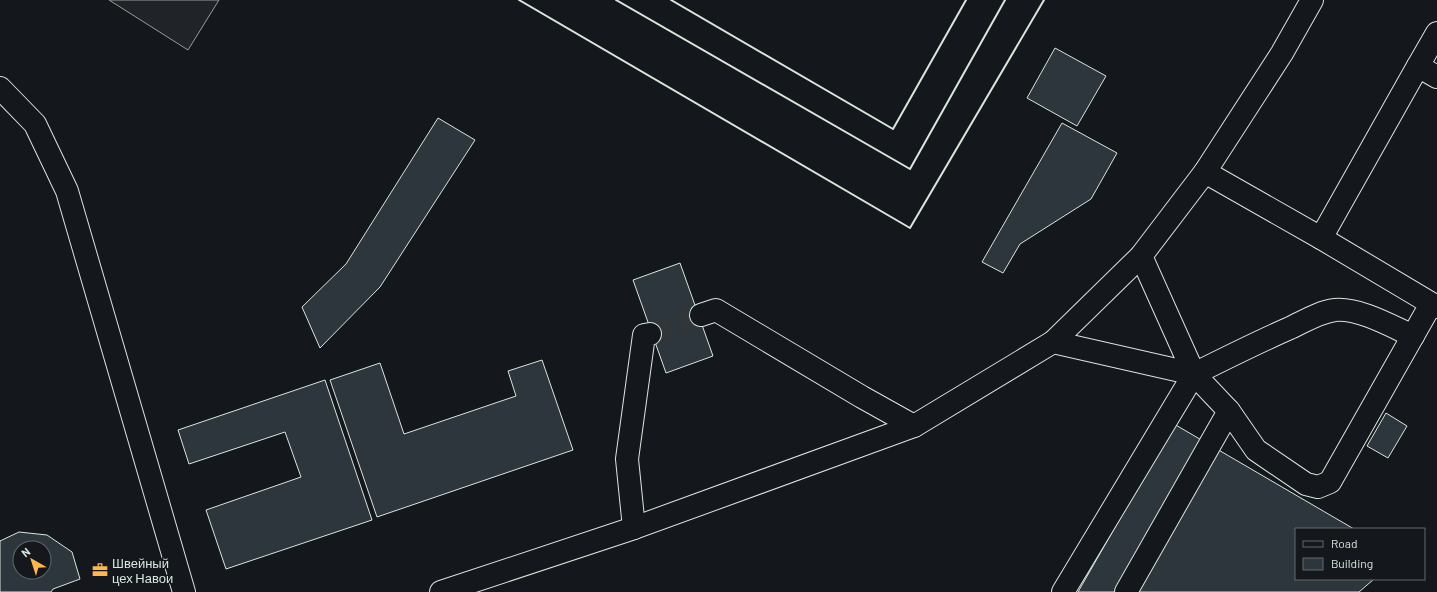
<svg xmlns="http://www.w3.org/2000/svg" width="1437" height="592" font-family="Barlow,sans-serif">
<rect width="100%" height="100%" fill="#14181c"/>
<polygon fill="#202428" stroke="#939e99" points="109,0 219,0 188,50"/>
<g fill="#2c363c" stroke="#d8e6dc" fill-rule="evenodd">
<polygon points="1055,48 1106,76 1077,126 1027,98"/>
<polygon points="438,118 475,140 380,287 320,348 302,307 346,264"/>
<polygon points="1062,123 1117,153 1091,199 1020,244 1003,273 982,262"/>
<polygon points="680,263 713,356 666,373 633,280"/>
<polygon points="542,360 573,450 377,517 330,380 380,363 404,434 516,396 508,371"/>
<polygon points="325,380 372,520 226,569 206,510 301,477 285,432 189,464 178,430"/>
<polygon points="1386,413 1407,426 1388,458 1367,446"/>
<polygon points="1174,424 1354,529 1296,529 1296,579 1374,579 1359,592 1078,592"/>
<path d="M19 532 47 535 72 552 80 579 53 589 51 592H0V541ZM20 548H44V572H20Z"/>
</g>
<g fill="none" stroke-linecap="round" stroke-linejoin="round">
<polyline stroke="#313739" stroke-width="22" stroke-dasharray="22 11" stroke-linecap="butt" points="650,334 701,315"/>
<defs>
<g id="minor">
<polyline points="1418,66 1437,33"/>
<polyline points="0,88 35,124 67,191 184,592"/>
<polyline points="1205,172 1321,238 1437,307"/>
<polyline points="1321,238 1418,66 1437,77"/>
<polyline points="701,315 716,310 862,397 914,426"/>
<polyline points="1053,342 1194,374 1141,256"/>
<path d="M1194 374C1226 358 1258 342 1290 328 1305 321 1319 312 1335 310 1360 308 1391 326 1413 336"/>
<polyline points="1229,411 1256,450 1306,484 1318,487 1330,482 1431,304"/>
<polyline points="634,528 627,459 644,335 650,334"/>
<polyline points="441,592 634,528 914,426 1053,342 1141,256 1205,172 1282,53 1312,0"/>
<polyline points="1063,592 1194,374 1229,411 1126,592"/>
</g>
</defs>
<use href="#minor" stroke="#d8e6dc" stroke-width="24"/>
<use href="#minor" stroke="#14181c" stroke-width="22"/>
<g stroke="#d8e6dc" stroke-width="2">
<polyline points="519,0 910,228 1044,0"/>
<polyline points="616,0 910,169 1005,0"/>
<polyline points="671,0 893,129 966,0"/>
</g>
</g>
<defs>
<symbol id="office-bare" viewBox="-9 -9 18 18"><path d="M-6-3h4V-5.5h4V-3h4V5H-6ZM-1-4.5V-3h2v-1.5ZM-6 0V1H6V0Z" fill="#ffb74d" stroke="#14181c" stroke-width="2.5" paint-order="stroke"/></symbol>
</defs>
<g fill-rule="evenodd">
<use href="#office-bare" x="89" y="559" width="22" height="22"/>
</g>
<g text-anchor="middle" stroke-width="3" stroke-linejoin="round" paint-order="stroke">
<g font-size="13" fill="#d8e6dc" stroke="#14181c" text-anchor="start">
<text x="112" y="568">Швейный<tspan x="112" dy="15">цех Навои</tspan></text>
</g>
</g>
<rect x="1295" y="528" width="130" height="52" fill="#14181c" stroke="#626a69"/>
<rect x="1303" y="541" width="20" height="6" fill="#14181c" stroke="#626a69"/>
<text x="1331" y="548" font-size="12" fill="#d8e6dc">Road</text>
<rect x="1303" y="558" width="20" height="12" fill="#2c363c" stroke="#626a69"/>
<text x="1331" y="568" font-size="12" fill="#d8e6dc">Building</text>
<g transform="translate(32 560) rotate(321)"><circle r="19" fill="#14181c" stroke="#626a69"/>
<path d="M0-3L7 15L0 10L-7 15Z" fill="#ffb74d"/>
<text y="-6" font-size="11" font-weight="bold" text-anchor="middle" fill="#d8e6dc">N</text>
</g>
</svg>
